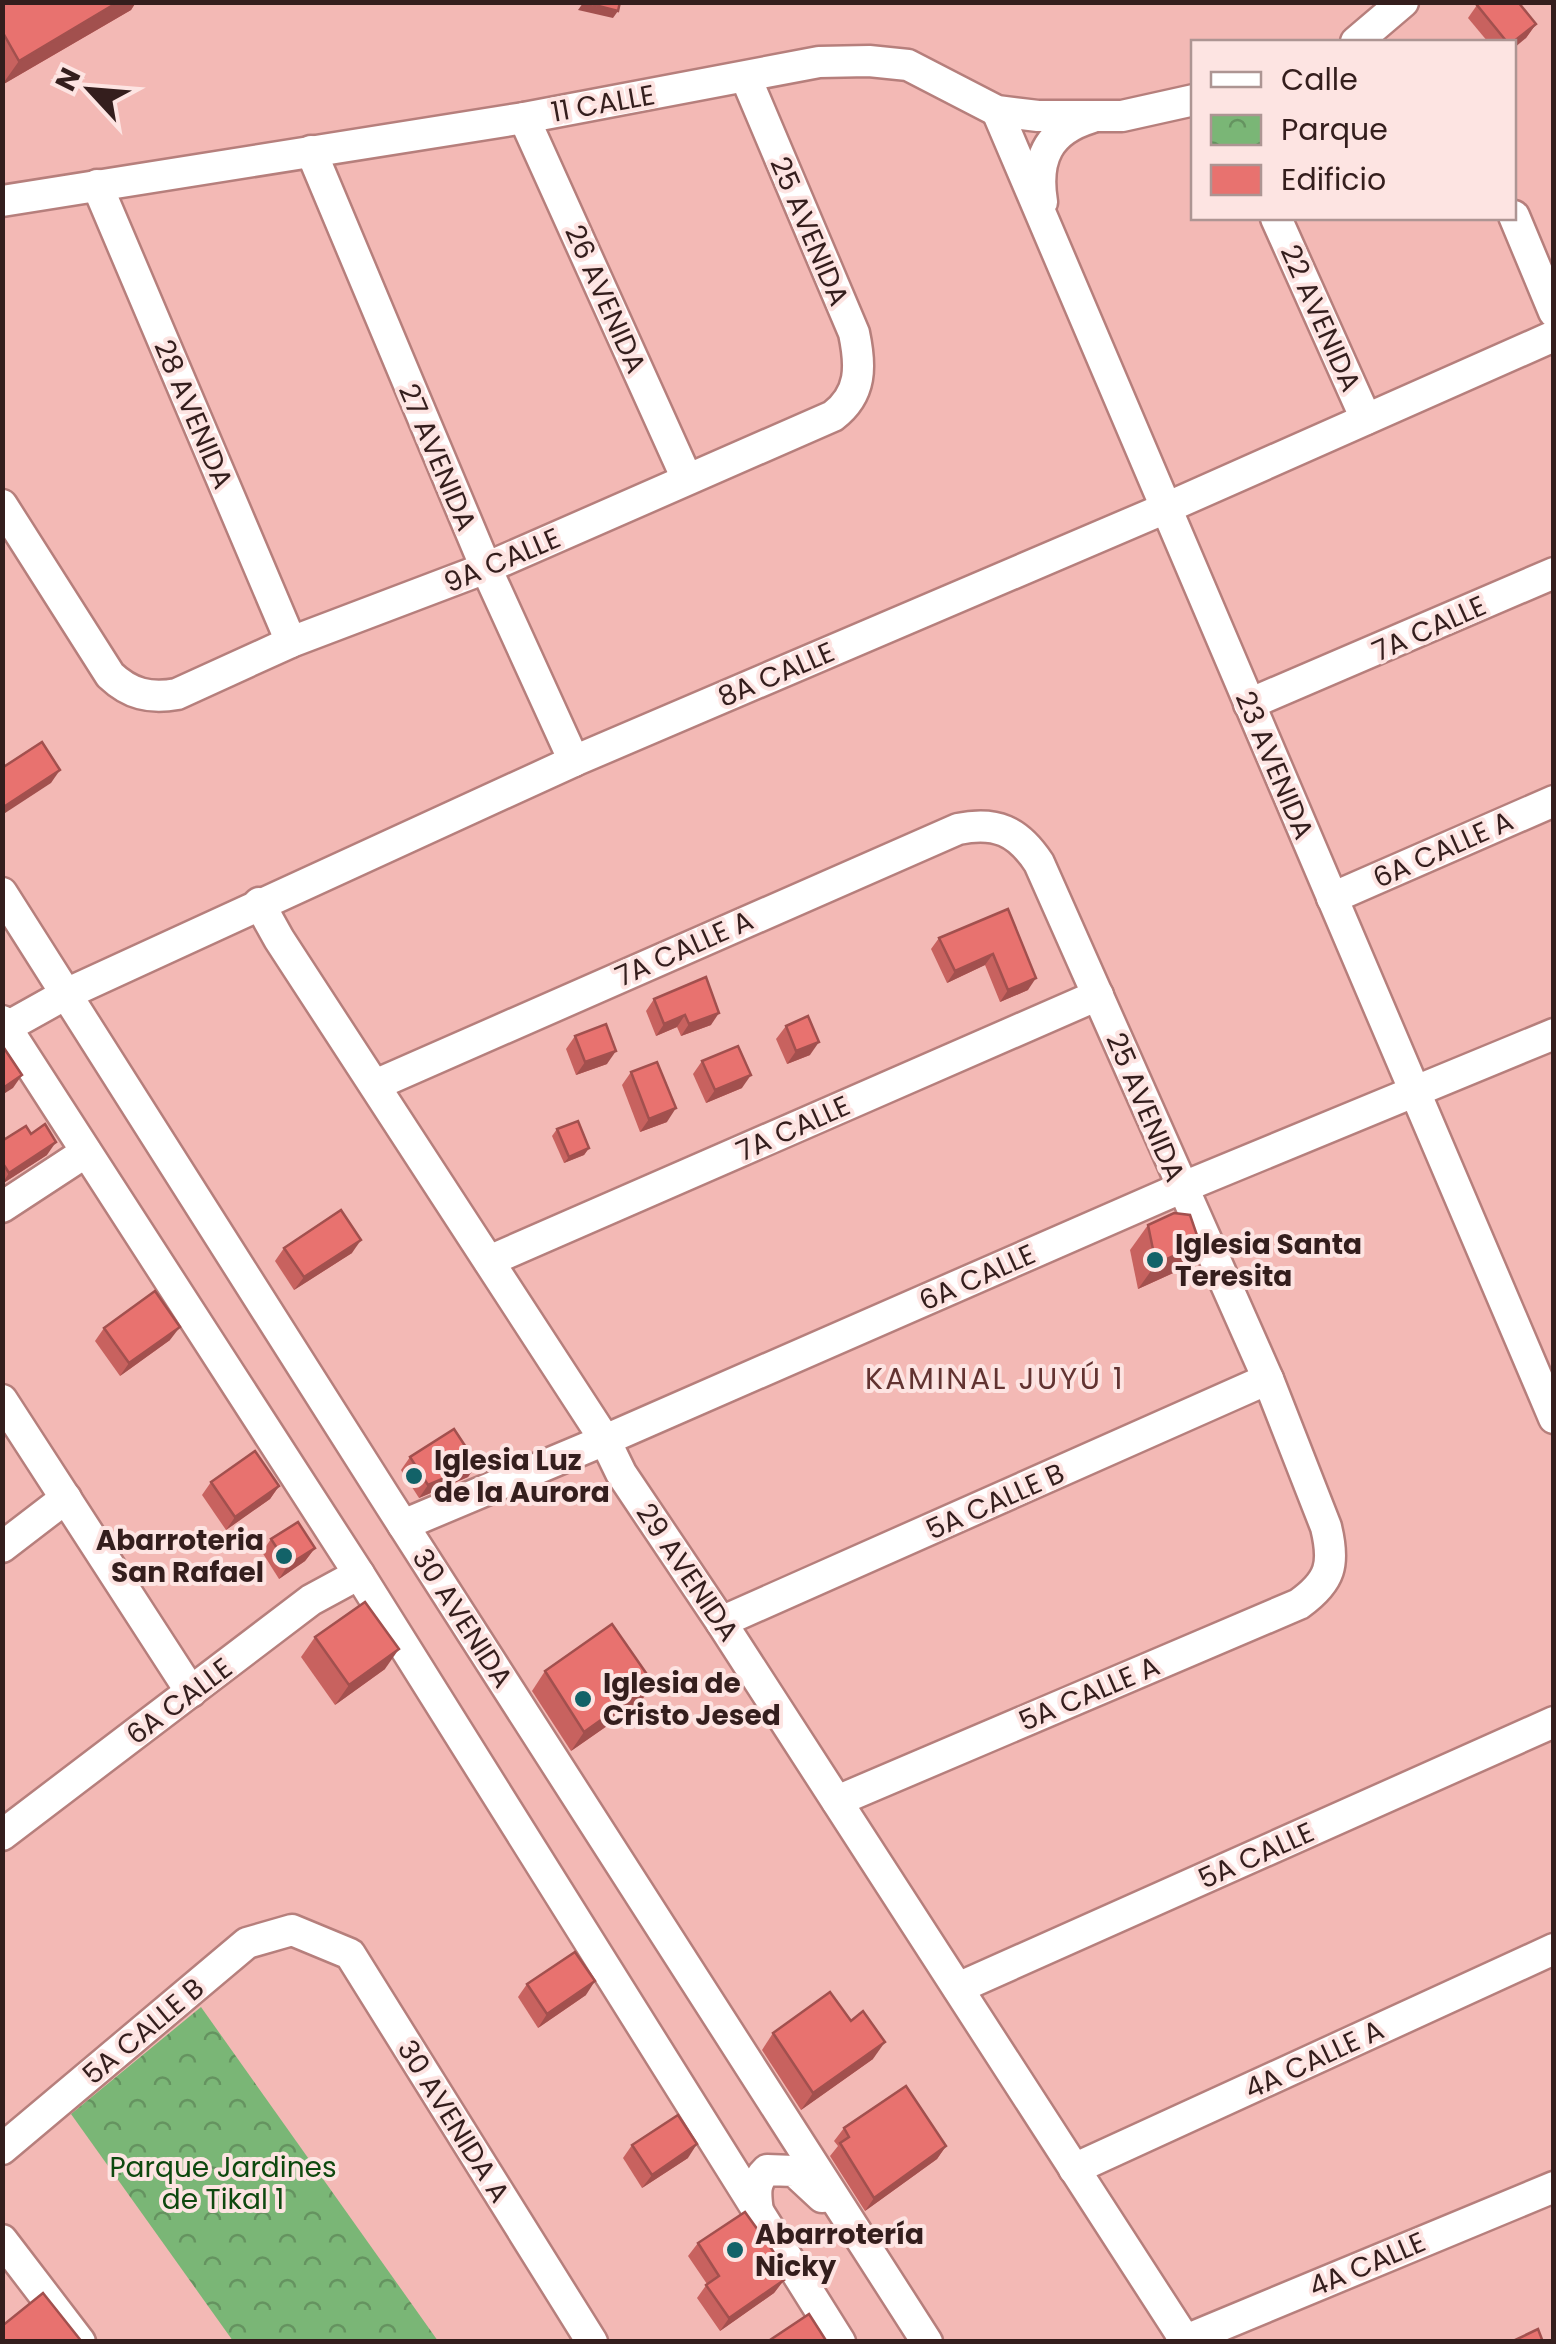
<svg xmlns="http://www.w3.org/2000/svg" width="1556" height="2344" font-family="Poppins,sans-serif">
<defs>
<pattern id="park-crowns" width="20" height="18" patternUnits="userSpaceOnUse" patternTransform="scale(2.5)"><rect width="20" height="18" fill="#7ab676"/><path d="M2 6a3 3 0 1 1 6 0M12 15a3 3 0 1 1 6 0" fill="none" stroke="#659360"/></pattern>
</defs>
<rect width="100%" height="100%" fill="#f3b9b5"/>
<polygon fill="url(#park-crowns)" points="201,2007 438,2341 233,2341 71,2114"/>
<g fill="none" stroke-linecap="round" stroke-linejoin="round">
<defs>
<g id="minor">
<polyline points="1356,42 1403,2"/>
<polyline points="997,111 1554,1418"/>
<polyline points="524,118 687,479"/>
<polyline points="311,151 486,568 574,761"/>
<polyline points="97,185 291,642"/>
<polyline points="2,201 524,118 819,62 869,61 908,65 997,111 1038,116 1122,116 1194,100"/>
<path d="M1042 202C1035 159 1048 131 1090 118"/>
<polyline points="1514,216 1554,312"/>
<polyline points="1276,218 1366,419"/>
<path d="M2 505 110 675C130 694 150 699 177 694L291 642 486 568 833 416C862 394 861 366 854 333L746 78"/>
<polyline points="1249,704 1554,573"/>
<polyline points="2,893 387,1500 927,2342"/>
<polyline points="1332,898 1554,801"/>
<polyline points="259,903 279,939 605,1440 621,1473 721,1622 1185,2340"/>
<polyline points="2,1021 359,1574 840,2342"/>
<polyline points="7,1027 66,994 574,761 1166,508 1554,336"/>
<path d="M375 1085 958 829C996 821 1018 831 1039 863L1268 1379 1326 1527C1335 1564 1331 1581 1299 1604L837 1801"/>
<polyline points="2,1207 86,1152"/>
<polyline points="489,1261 1098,995"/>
<polyline points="2,1400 191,1692"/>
<polyline points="403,1525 605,1440 1181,1188 1554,1034"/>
<polyline points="2,1547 66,1498"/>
<polyline points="721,1622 1268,1379"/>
<polyline points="2,1835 311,1600 359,1574"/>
<polyline points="958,1988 1554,1722"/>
<polyline points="2,2149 247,1943 292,1930 350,1954 592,2342"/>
<polyline points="1074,2169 1554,1949"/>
<path d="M758 2212C756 2195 753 2183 767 2170L794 2171 822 2197"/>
<polyline points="2,2240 80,2342"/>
<polyline points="1181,2342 1554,2187"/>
</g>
</defs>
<use href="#minor" stroke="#b67f7c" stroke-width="35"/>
<use href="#minor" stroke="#fff" stroke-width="30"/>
</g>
<g fill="#c8625f">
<polygon points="2,2 136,2 131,10 2,85"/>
<polygon points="1477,5 1536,24 1526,38 1514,42 1488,42 1468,18"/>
<polygon points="1008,909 1028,990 1000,1002 985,965 947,983 931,949 939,938"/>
<polygon points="654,999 711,1025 681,1036 677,1027 656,1036 646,1011"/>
<polygon points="786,1026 810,1055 787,1064 776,1039"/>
<polygon points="575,1036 607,1064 576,1075 566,1049"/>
<polygon points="702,1061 742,1088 706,1103 693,1074"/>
<polygon points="631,1072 667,1122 640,1132 622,1085"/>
<polygon points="557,1129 589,1148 584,1155 564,1163 552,1136"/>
<polygon points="2,1141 47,1155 2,1184"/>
<polygon points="1148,1225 1200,1244 1182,1269 1138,1289 1130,1250"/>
<polygon points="284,1248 352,1253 294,1290 275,1261"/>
<polygon points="104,1328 170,1340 120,1376 95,1341"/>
<polygon points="410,1457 477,1464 468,1477 419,1498 401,1470"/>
<polygon points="211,1482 279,1486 270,1499 226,1530 202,1495"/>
<polygon points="271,1539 315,1548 305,1561 279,1579 262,1552"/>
<polygon points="315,1637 385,1669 335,1705 301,1657"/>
<polygon points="545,1671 653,1683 640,1703 571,1751 532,1691"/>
<polygon points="527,1984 586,1995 538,2028 518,1997"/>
<polygon points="851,2021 873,2059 801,2110 762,2050 773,2033"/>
<polygon points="844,2128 946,2146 937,2159 865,2211 830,2156 838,2146 834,2141"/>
<polygon points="632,2145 688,2158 642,2188 623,2158"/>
<polygon points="698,2243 778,2258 773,2265 784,2280 774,2293 720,2331 697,2298 707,2284 688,2256"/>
</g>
<g fill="#a2504e">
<polygon points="118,2 136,2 131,10 2,85 19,61"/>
<polygon points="583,3 618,11 613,18 578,10"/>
<polygon points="1536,24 1526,38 1514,48 1513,42"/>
<polygon points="60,770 51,783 2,815 2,808"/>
<polygon points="993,954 985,965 947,983 955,971"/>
<polygon points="1036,978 1028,990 1000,1002 1008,990"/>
<polygon points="719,1013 711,1025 681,1036 689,1024"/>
<polygon points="685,1015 677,1027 656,1036 664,1024"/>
<polygon points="819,1042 810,1055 787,1064 796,1051"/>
<polygon points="616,1051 607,1064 576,1075 585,1062"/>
<polygon points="22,1075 13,1088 2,1095 3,1088"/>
<polygon points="751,1075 742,1088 706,1103 715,1090"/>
<polygon points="676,1108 667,1122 640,1132 649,1119"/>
<polygon points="56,1142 47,1155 2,1184 9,1173"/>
<polygon points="589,1148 584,1155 564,1163 569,1157"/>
<polygon points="361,1240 352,1253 294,1290 304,1277"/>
<polygon points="1200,1244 1182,1269 1138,1289 1156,1264"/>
<polygon points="180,1327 170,1340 120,1376 129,1363"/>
<polygon points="477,1464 468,1477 419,1498 428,1485"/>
<polygon points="279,1486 270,1499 226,1530 235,1517"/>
<polygon points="315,1548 305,1561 279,1579 288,1565"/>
<polygon points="399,1649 385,1669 335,1705 349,1685"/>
<polygon points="653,1683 640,1703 571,1751 584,1732"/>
<polygon points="595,1981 586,1995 538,2028 547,2014"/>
<polygon points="885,2042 873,2059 801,2110 813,2093"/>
<polygon points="697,2144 688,2158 642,2188 652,2175"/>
<polygon points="946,2146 937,2159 865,2211 874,2198"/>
<polygon points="784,2280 774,2293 720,2331 729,2318"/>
</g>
<g fill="#e8726f" stroke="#a2504e" stroke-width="2.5">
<polygon points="2,2 118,2 19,61 2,31"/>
<polygon points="583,2 620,2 618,11"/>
<polygon points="1480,2 1518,2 1536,24 1513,42 1507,42 1477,5"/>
<polygon points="42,742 60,770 2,808 2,768"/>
<polygon points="1008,909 1036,978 1008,990 993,954 955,971 939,938"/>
<polygon points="706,977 719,1013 689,1024 685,1015 664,1024 654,999"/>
<polygon points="808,1016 819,1042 796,1051 786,1026"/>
<polygon points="606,1024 616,1051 585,1062 575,1036"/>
<polygon points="2,1045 22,1075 3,1088 2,1087"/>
<polygon points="738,1046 751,1075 715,1090 702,1061"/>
<polygon points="657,1062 676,1108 649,1119 631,1072"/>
<polygon points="578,1121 589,1148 569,1157 557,1129"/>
<polygon points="45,1124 56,1142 9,1173 2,1162 2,1141 26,1126 31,1134"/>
<polygon points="341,1210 361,1240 304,1277 284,1248"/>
<polygon points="1174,1213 1190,1215 1200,1244 1156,1264 1148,1225"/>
<polygon points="155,1291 180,1327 129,1363 104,1328"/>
<polygon points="454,1429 477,1464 428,1485 410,1457"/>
<polygon points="255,1451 279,1486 235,1517 211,1482"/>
<polygon points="298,1522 315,1548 288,1565 271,1539"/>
<polygon points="365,1602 399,1649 349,1685 315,1637"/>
<polygon points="612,1624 653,1683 584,1732 545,1671"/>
<polygon points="575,1952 595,1981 547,2014 527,1984"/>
<polygon points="830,1992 851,2021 863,2011 885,2042 813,2093 773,2033"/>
<polygon points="906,2086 946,2146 874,2198 840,2143 849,2137 844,2128"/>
<polygon points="678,2115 697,2144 652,2175 632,2145"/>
<polygon points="745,2212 778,2258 771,2263 784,2280 729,2318 706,2285 719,2276 698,2243"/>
<polygon points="43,2293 82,2342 2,2342 2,2326"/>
<polygon points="809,2314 827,2342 767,2342"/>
<polygon points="1538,2329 1543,2342 1511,2342"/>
</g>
<g fill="#126268" stroke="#fde4e2" stroke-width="4">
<circle cx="1155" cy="1260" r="10"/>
<circle cx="414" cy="1476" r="10"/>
<circle cx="284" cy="1556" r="10"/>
<circle cx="583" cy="1699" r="10"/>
<circle cx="735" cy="2250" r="10"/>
</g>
<g text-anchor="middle" stroke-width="8" stroke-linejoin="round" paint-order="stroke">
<g font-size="28" fill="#341e1d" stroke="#fde4e2">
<text transform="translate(603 103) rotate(-10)" y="10">11 CALLE</text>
<text transform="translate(810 231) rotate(67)" y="10">25 AVENIDA</text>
<text transform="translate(606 299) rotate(66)" y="10">26 AVENIDA</text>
<text transform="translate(1321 318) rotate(66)" y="10">22 AVENIDA</text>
<text transform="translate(194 414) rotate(67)" y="10">28 AVENIDA</text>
<text transform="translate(438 457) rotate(67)" y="10">27 AVENIDA</text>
<text transform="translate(502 560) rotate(-23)" y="10">9A CALLE</text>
<text transform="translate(1429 628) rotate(-24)" y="10">7A CALLE</text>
<text transform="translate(776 674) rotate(-23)" y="10">8A CALLE</text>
<text transform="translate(1275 765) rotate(67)" y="10">23 AVENIDA</text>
<text transform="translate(1443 849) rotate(-24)" y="10">6A CALLE A</text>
<text transform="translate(684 948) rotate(-24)" y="10">7A CALLE A</text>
<text transform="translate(1146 1107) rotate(67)" y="10">25 AVENIDA</text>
<text transform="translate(793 1128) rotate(-24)" y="10">7A CALLE</text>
<text transform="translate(977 1277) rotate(-24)" y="10">6A CALLE</text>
<text transform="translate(995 1501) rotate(-24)" y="10">5A CALLE B</text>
<text transform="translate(688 1572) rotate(56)" y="10">29 AVENIDA</text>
<text transform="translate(463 1618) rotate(57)" y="10">30 AVENIDA</text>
<text transform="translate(1089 1693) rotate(-23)" y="10">5A CALLE A</text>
<text transform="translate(179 1701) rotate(-37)" y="10">6A CALLE</text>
<text transform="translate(1256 1855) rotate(-24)" y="10">5A CALLE</text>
<text transform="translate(143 2031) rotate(-40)" y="10">5A CALLE B</text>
<text transform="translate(1314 2059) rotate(-25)" y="10">4A CALLE A</text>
<text transform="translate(454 2121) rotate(58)" y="10">30 AVENIDA A</text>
<text transform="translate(1367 2264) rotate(-23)" y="10">4A CALLE</text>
</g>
<g font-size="28" font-weight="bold" fill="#341e1d" stroke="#fde4e2" text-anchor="start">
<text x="1175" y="1254">Iglesia Santa<tspan x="1175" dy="32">Teresita</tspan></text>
<text x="434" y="1470">Iglesia Luz<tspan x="434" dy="32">de la Aurora</tspan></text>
<text x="264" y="1550" text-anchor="end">Abarroteria<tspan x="264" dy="32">San Rafael</tspan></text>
<text x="603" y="1693">Iglesia de<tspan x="603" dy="32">Cristo Jesed</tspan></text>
<text x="755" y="2244">Abarrotería<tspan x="755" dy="32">Nicky</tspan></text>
</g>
<g font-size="28" fill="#0e490f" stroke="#fde4e2">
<text x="223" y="2177">Parque Jardines<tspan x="223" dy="32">de Tikal 1</tspan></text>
</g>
<g font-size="30" letter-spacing="2.5" fill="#623331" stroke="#fde4e2">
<text x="995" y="1389">KAMINAL JUYÚ 1</text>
</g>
</g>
<rect width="1556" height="2344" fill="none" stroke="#341e1d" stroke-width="10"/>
<rect x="1191" y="40" width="325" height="180" fill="#fde4e2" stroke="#ad9593" stroke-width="2.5"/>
<rect x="1211" y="72" width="50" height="15" fill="#ffffff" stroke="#ad9593" stroke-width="2.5"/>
<text x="1281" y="90" font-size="30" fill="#341e1d">Calle</text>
<rect x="1211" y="115" width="50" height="30" fill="url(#park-crowns)" stroke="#ad9593" stroke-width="2.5"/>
<text x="1281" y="140" font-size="30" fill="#341e1d">Parque</text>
<rect x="1211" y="165" width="50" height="30" fill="#e8726f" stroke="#ad9593" stroke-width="2.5"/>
<text x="1281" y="190" font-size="30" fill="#341e1d">Edificio</text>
<g transform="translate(90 90) rotate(296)" stroke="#fde4e2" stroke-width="8" paint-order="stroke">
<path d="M0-8L18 38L0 25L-18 38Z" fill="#341e1d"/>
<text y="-15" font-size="28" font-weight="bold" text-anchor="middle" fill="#341e1d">N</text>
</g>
</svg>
